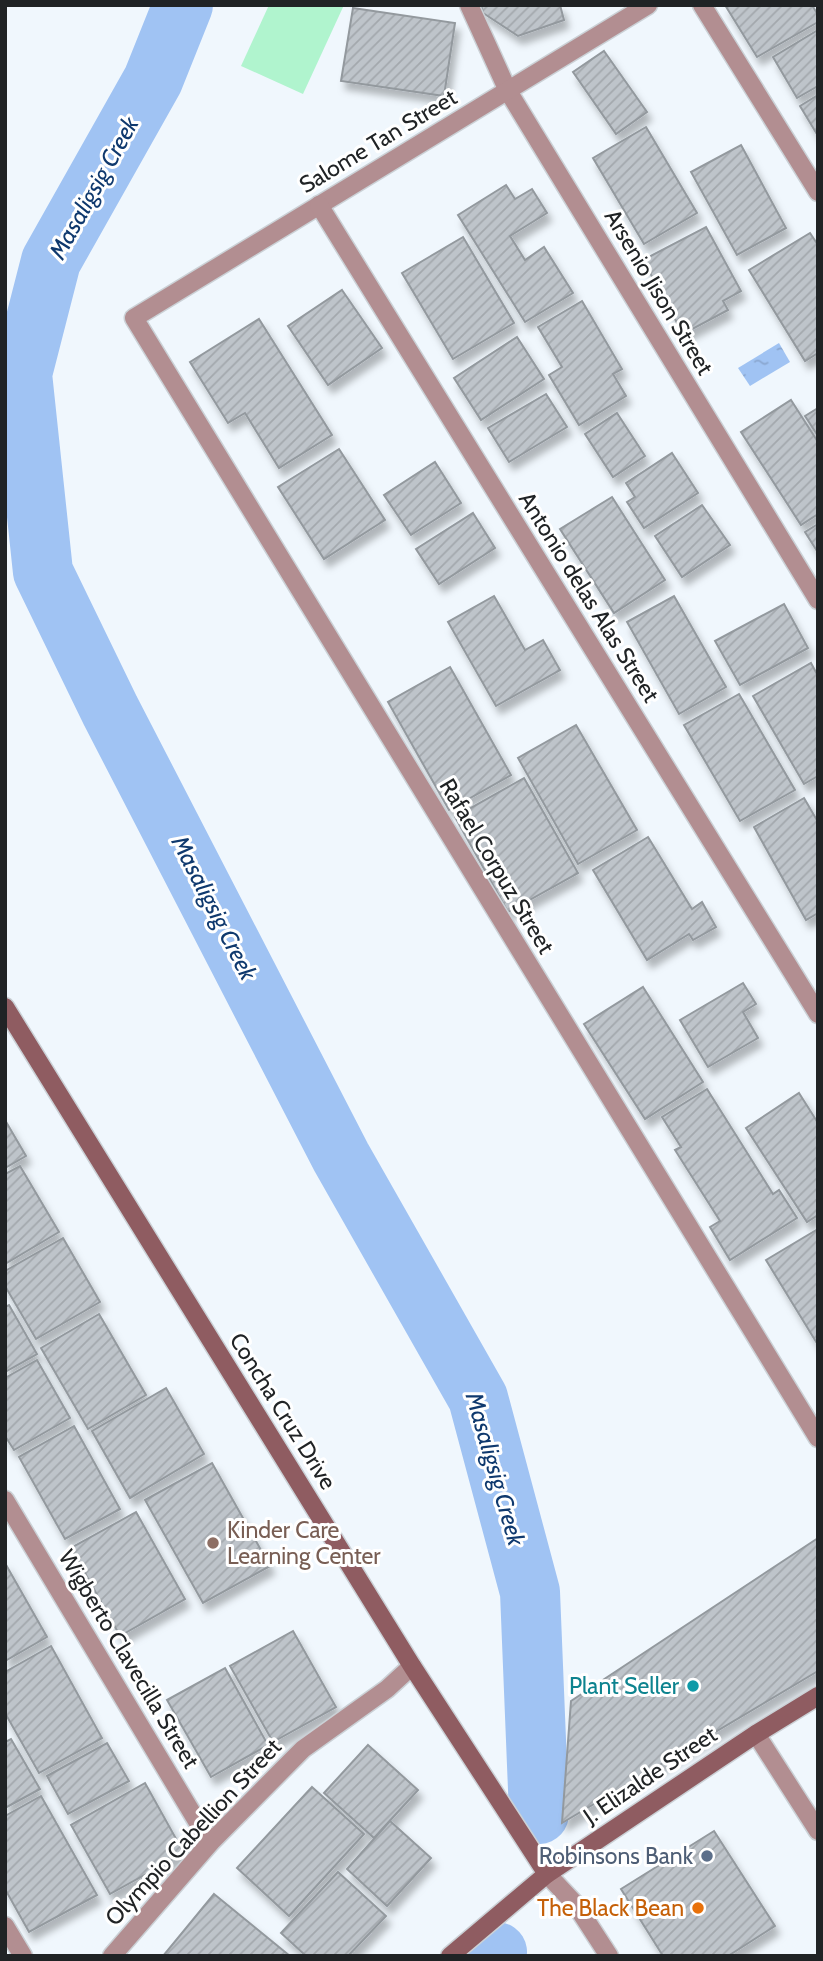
<svg xmlns="http://www.w3.org/2000/svg" width="823" height="1961" font-family="Cabin,sans-serif">
<defs>
<pattern id="water-ripples" width="26" height="14" patternUnits="userSpaceOnUse" patternTransform="scale(1.75)"><rect width="26" height="14" fill="#a0c3f3"/><path d="M2 4q2-2 4 0t4 0M15 11q2-2 4 0t4 0" fill="none" stroke="#8aa7d0"/></pattern>
<pattern id="building-hatch" width="6" height="6" patternUnits="userSpaceOnUse" patternTransform="scale(1.75)"><rect width="6" height="6" fill="#bec4ca"/><path d="M-1 1l2-2M0 6l6-6M5 7l2-2" fill="none" stroke="#a3a8ad"/></pattern>
<filter id="shadow"><feDropShadow dx="4.5" dy="8" stdDeviation="3.5" flood-color="#0004"/></filter>
</defs>
<rect width="100%" height="100%" fill="#f0f7fd"/>
<polygon fill="#b0f4ce" points="269,5 344,5 303,94 241,66"/>
<polygon fill="url(#water-ripples)" points="779,343 790,362 750,386 738,368"/>
<g fill="none" stroke-linecap="round" stroke-linejoin="round">
<g stroke="#a0c3f3" stroke-width="60">
<polyline points="183,5 153,80 51,261 22,374 43,572 110,710 341,1157 478,1398 530,1592 539,1814"/>
<polyline points="496,1956 497,1952"/>
</g>
</g>
<g fill="url(#building-hatch)" stroke="#93999e" stroke-width="2" filter="url(#shadow)">
<polygon points="481,5 560,5 564,20 518,36 483,13"/>
<polygon points="725,5 812,5 818,15 818,22 757,57"/>
<polygon points="353,8 455,23 444,96 341,81"/>
<polygon points="818,30 818,86 797,98 773,57"/>
<polygon points="604,51 647,112 616,134 573,72"/>
<polygon points="818,95 818,136 800,106"/>
<polygon points="646,127 697,213 644,244 593,158"/>
<polygon points="741,145 786,228 737,255 691,172"/>
<polygon points="506,185 515,199 532,189 547,213 510,236 525,260 544,247 573,293 525,322 458,215"/>
<polygon points="706,227 741,291 723,301 728,310 683,334 643,260"/>
<polygon points="810,233 818,245 818,353 805,361 749,270"/>
<polygon points="463,237 514,323 453,359 402,273"/>
<polygon points="342,290 382,348 328,385 288,326"/>
<polygon points="582,301 622,369 613,374 626,396 579,425 549,375 562,367 538,327"/>
<polygon points="259,319 332,435 279,468 245,413 228,423 190,362"/>
<polygon points="517,337 544,379 481,420 454,378"/>
<polygon points="546,394 567,427 509,462 488,428"/>
<polygon points="791,400 818,442 818,514 801,525 741,432"/>
<polygon points="818,408 818,436 805,416"/>
<polygon points="617,413 645,456 613,477 585,434"/>
<polygon points="339,449 385,520 324,559 278,487"/>
<polygon points="672,453 698,493 644,528 627,502 635,497 626,483"/>
<polygon points="435,462 461,503 411,535 384,495"/>
<polygon points="612,497 665,580 614,613 560,529"/>
<polygon points="702,505 730,545 682,577 655,536"/>
<polygon points="473,513 495,548 439,584 416,549"/>
<polygon points="818,524 818,551 817,551 805,532"/>
<polygon points="494,596 525,650 543,640 560,670 496,706 448,622"/>
<polygon points="674,596 726,687 679,714 627,622"/>
<polygon points="784,604 808,648 740,685 715,641"/>
<polygon points="811,663 818,676 818,776 804,784 753,696"/>
<polygon points="450,667 511,775 449,810 388,702"/>
<polygon points="739,694 795,790 740,821 684,725"/>
<polygon points="576,725 637,830 578,864 518,758"/>
<polygon points="524,778 578,873 508,912 455,817"/>
<polygon points="804,798 818,822 818,913 806,920 754,827"/>
<polygon points="648,837 692,909 702,902 716,927 693,940 689,934 647,960 593,870"/>
<polygon points="743,983 756,1004 743,1012 758,1038 708,1067 680,1020"/>
<polygon points="643,987 703,1082 645,1119 584,1024"/>
<polygon points="707,1089 773,1194 779,1190 797,1218 730,1260 710,1227 720,1221 675,1150 681,1147 662,1117"/>
<polygon points="799,1093 818,1123 818,1215 807,1222 746,1128"/>
<polygon points="5,1120 26,1156 5,1168"/>
<polygon points="20,1166 59,1232 5,1264 5,1174"/>
<polygon points="818,1229 818,1345 766,1260"/>
<polygon points="63,1238 100,1302 36,1339 5,1286 5,1271"/>
<polygon points="9,1305 37,1354 5,1372 5,1307"/>
<polygon points="99,1314 146,1395 88,1429 41,1348"/>
<polygon points="37,1360 70,1418 14,1450 5,1436 5,1378"/>
<polygon points="166,1388 204,1454 130,1498 92,1431"/>
<polygon points="74,1426 120,1509 65,1539 19,1457"/>
<polygon points="212,1463 270,1566 203,1603 145,1500"/>
<polygon points="136,1512 185,1599 120,1636 71,1548"/>
<polygon points="818,1538 818,1671 562,1823 571,1701"/>
<polygon points="5,1563 47,1637 5,1661"/>
<polygon points="293,1631 336,1707 273,1742 230,1666"/>
<polygon points="51,1646 102,1738 39,1773 5,1713 5,1672"/>
<polygon points="225,1668 268,1745 211,1777 167,1700"/>
<polygon points="11,1739 40,1789 5,1808 5,1742"/>
<polygon points="107,1743 129,1781 68,1814 47,1776"/>
<polygon points="368,1745 418,1790 374,1838 324,1793"/>
<polygon points="145,1783 184,1853 110,1894 71,1825"/>
<polygon points="312,1787 364,1834 289,1916 237,1868"/>
<polygon points="41,1796 97,1895 29,1932 5,1889 5,1816"/>
<polygon points="390,1821 431,1858 387,1906 347,1869"/>
<polygon points="714,1831 775,1926 728,1956 663,1956 621,1889"/>
<polygon points="338,1872 386,1916 348,1956 306,1956 281,1933"/>
<polygon points="214,1894 290,1956 163,1956"/>
</g>
<g fill="none" stroke-linecap="round" stroke-linejoin="round">
<defs>
<g id="street">
<polyline points="469,5 508,91 818,600"/>
<polyline points="648,5 134,318 818,1438"/>
<polyline points="702,5 818,192"/>
<polyline points="319,205 818,1014"/>
<polyline points="5,1500 210,1843"/>
<polyline points="756,1734 818,1831"/>
<polyline points="547,1874 576,1905 609,1956"/>
<polyline points="5,1926 23,1956"/>
<polyline points="112,1956 210,1843 303,1749 387,1689 412,1666"/>
</g>
<g id="secondary">
<polyline points="5,1007 412,1666 547,1874"/>
<polyline points="450,1956 547,1874 756,1734 818,1696"/>
</g>
</defs>
<use href="#street" stroke="#cbd1d6" stroke-width="21"/>
<use href="#secondary" stroke="#cbd1d6" stroke-width="21"/>
<use href="#street" stroke="#b28e91" stroke-width="18"/>
<use href="#secondary" stroke="#8f5c61" stroke-width="18"/>
</g>
<circle fill="#8d6e63" stroke="#fff" stroke-width="2.5" cx="213" cy="1543" r="7"/>
<circle fill="#0f9aa8" stroke="#fff" stroke-width="2.5" cx="693" cy="1686" r="7"/>
<circle fill="#5c6f8a" stroke="#fff" stroke-width="2.5" cx="707" cy="1856" r="7"/>
<circle fill="#e8710a" stroke="#fff" stroke-width="2.5" cx="698" cy="1908" r="7"/>
<g text-anchor="middle" stroke-width="6" stroke-linejoin="round" paint-order="stroke">
<g font-size="23" fill="#202325" stroke="#fff">
<text transform="translate(378 141) rotate(-31)" y="8">Salome Tan Street</text>
<text transform="translate(659 292) rotate(59)" y="8">Arsenio Jison Street</text>
<text transform="translate(589 597) rotate(58)" y="8">Antonio delas Alas Street</text>
<text transform="translate(497 866) rotate(59)" y="8">Rafael Corpuz Street</text>
<text transform="translate(283 1411) rotate(58)" y="8">Concha Cruz Drive</text>
<text transform="translate(129 1659) rotate(59)" y="8">Wigberto Clavecilla Street</text>
<text transform="translate(650 1775) rotate(-34)" y="8">J. Elizalde Street</text>
<text transform="translate(193 1832) rotate(-47)" y="8">Olympio Cabellion Street</text>
</g>
<g font-size="23" fill="#785e54" stroke="#fff" text-anchor="start">
<text x="227" y="1538">Kinder Care<tspan x="227" dy="26">Learning Center</tspan></text>
</g>
<g font-size="23" fill="#0d838f" stroke="#fff" text-anchor="end">
<text x="679" y="1694">Plant Seller</text>
</g>
<g font-size="23" fill="#4e5e75" stroke="#fff" text-anchor="end">
<text x="693" y="1864">Robinsons Bank</text>
</g>
<g font-size="23" fill="#c56008" stroke="#fff" text-anchor="end">
<text x="684" y="1916">The Black Bean</text>
</g>
<g font-size="24" font-style="italic" fill="#0f396e" stroke="#fff">
<text transform="translate(94 188) rotate(-61)" y="8">Masaligsig Creek</text>
<text transform="translate(214 908) rotate(63)" y="8">Masaligsig Creek</text>
<text transform="translate(495 1469) rotate(74)" y="8">Masaligsig Creek</text>
</g>
</g>
<rect width="823" height="1961" fill="none" stroke="#202325" stroke-width="14"/>
</svg>
